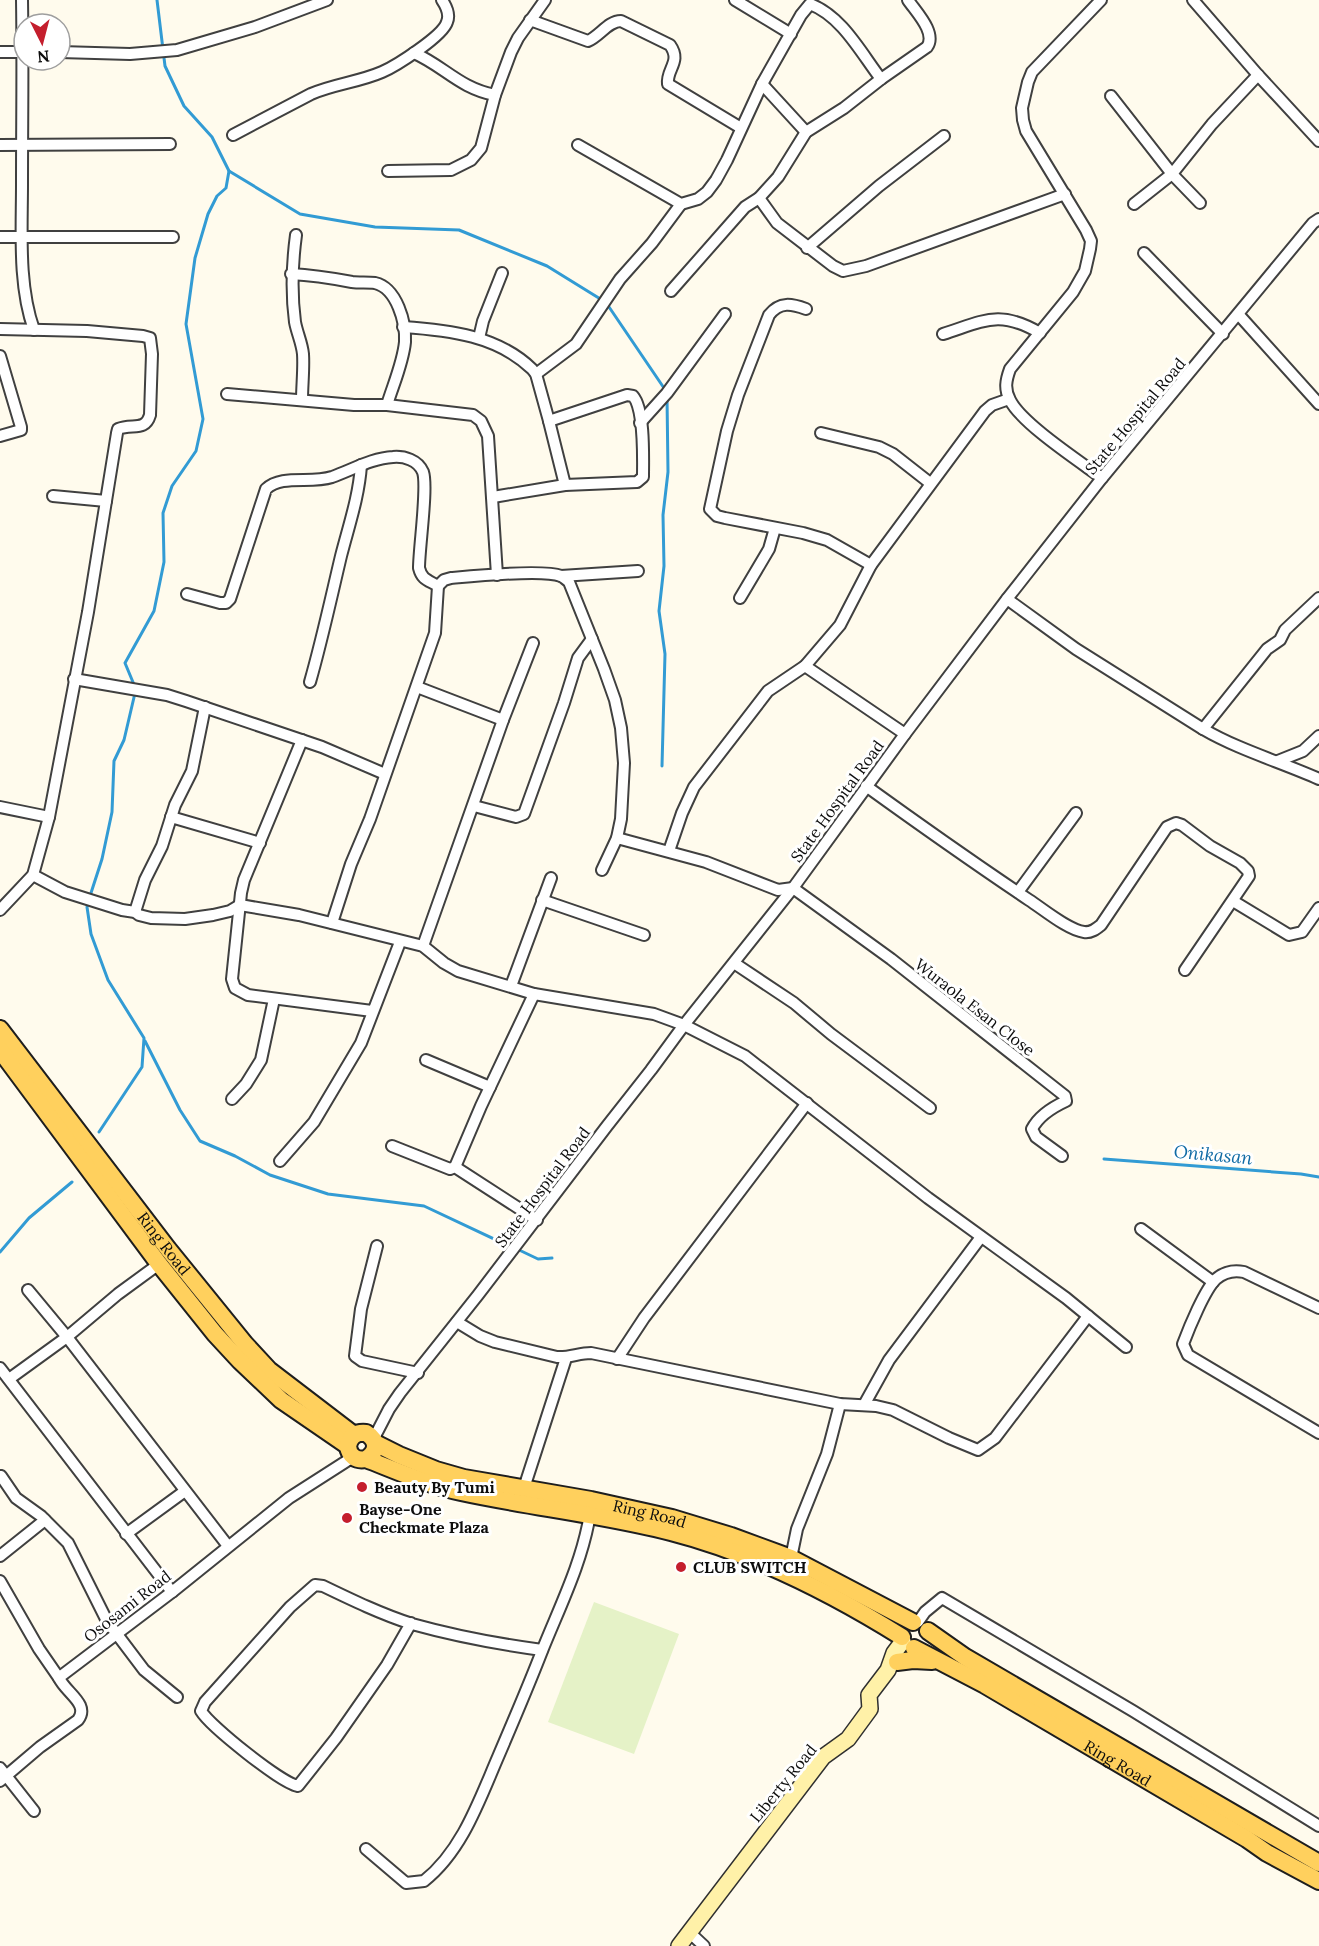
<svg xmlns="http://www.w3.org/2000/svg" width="1319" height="1946" font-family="Lora,serif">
<rect width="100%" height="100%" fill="#fffbed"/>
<polygon fill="#e5f2c7" points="594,1602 679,1634 634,1754 548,1722"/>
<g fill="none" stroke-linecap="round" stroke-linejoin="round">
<g stroke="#329bd4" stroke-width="3">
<polyline points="229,171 300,214 375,227 459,230 547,266 602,300"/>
<polyline points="607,304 666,391"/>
<polyline points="135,687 125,663 154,611 164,562 163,513 172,486 196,451 203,419 186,324 195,258 208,214 217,196 226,188 229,171 212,137 184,106 165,66 157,0"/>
<polyline points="662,766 665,654 659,611 664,566 663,515 668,472 667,397"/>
<polyline points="90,896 102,859 112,812 114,761 124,740 135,693"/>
<polyline points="88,903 87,907 91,934 108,980 144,1038 142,1067 99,1132"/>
<polyline points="145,1041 180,1110 200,1141 235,1156 270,1175 328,1194 424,1206 511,1247"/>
<polyline points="1104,1159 1301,1174 1319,1177"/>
<polyline points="517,1249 538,1259 552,1258"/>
<polyline points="0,1252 29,1218 72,1182"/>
</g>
<defs>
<g id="street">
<path d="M22 0C23 61 22 123 22 184 22 232 18 285 34 330"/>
<polyline points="735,0 791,34"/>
<path d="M1101 0 1032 72 1028 82 1022 108 1023 120 1026 131 1086 230 1091 241 1090 249 1085 271 1073 292 1010 369C1006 380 1004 389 1010 400 1021 423 1079 461 1102 478"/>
<polyline points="1193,0 1258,75 1319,141"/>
<path d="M530 20 588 41C600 36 608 21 621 21L670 45C682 62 666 69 668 84L741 128"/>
<polyline points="0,52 24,52"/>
<polyline points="60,52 130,54 177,50 255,27 327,0"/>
<path d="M414 53C444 66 459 88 495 95"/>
<polyline points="762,84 806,132"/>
<polyline points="1111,96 1172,174 1200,203"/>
<path d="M233 135 311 94C334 84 359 82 382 72 396 66 443 36 447 22 450 15 446 6 442 0"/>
<polyline points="0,145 170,144"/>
<path d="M578 145 681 204 698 199 707 192 716 180 727 160 762 84 801 15 810 4C842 16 861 53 881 79"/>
<polyline points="388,171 451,170 471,160 481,148 495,95 511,52 518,38 545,0"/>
<polyline points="759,198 777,223 833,266 843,271 866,266 1065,194"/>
<polyline points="1134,204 1172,174 1212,124 1258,75"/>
<path d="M296 235C292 265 291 292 295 322 297 333 302 343 303 354 304 369 302 385 302 400"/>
<polyline points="0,237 173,237"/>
<polyline points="807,248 879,186 944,136"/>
<polyline points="1144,253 1223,334"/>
<path d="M291 274C312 275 331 278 352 282 359 283 368 282 375 283 397 288 406 323 405 342 403 363 393 385 387 405"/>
<path d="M671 291 745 207 759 198 778 177 806 132 844 108 881 79 927 47C937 33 916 12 908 0"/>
<path d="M806 309C792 304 780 301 769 315L738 395 727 431 710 509 717 516 725 518 803 533 827 540 871 565"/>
<polyline points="1239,315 1319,404"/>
<path d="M403 327C450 330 498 336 532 369L536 374 549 421 565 485"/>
<path d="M0 329 87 331 143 336 150 338 152 354 150 415C145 432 132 423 118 429L117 433 88 612 49 817 33 875 0 910"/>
<path d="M943 334C984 321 999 309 1040 333"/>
<polyline points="479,338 483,321 502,273"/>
<polyline points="0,356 21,427 21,430 0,436"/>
<polyline points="536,374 576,344 620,279 652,243 681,204"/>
<polyline points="227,394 354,405 387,405 473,415 481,421 488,436 497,575"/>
<polyline points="640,423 667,393 725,314"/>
<polyline points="821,433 879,447 893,454 930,483"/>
<polyline points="53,496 106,501"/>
<path d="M493 497 565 485 637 482 643 477C643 459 645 410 633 396L627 395 549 421"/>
<polyline points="561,576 638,571"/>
<path d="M438 586 444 580 451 578C473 576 543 569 561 576 562 576 568 581 569 582L604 669 615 700 621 728 624 763 621 819 617 838 602 870"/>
<path d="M187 594 220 603H226L230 599 266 489C282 474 310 484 332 477 352 470 372 458 393 457 404 456 418 460 423 472 428 487 419 548 419 568 422 580 428 580 438 586L435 633 370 819 351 864 332 923"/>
<polyline points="740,598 769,549 775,528"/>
<path d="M1007 599 1076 649 1203 729C1239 750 1281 762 1319 779"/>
<polyline points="805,666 905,734"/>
<polyline points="74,679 167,695 186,701 322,747 385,774"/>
<path d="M310 682C322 640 331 598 341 556 349 525 359 496 361 465"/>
<polyline points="417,687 503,720"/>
<polyline points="1203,729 1267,649 1280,640 1285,630 1319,598"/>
<polyline points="302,740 244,880 241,893 232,979 235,988 248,995 372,1011"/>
<polyline points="1278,761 1303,751 1319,736"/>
<path d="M866 786C920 825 974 863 1029 900 1043 909 1068 930 1084 932 1091 933 1096 929 1101 925L1167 827 1176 823 1182 825 1210 846 1240 863 1248 871 1249 876 1185 970"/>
<polyline points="474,806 516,817 524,814 564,703 578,658 592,639"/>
<polyline points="0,807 49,817"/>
<polyline points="171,817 260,843"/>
<path d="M617 838 706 862 778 890 793 888 891 959 1065 1096 1066 1101C1053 1107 1039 1115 1032 1129L1036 1137 1062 1156"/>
<polyline points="669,851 682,813 694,787 768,691 805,666 840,625 871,565 985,411 992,405 1009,399"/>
<polyline points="33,875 65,892 122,910 135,912 139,915 151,918 185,919 213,915 230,911 240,905 299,915 423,946 444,963 458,971 534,994 654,1014 684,1025 745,1056 928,1198 1066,1298 1126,1347"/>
<polyline points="1018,892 1076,813"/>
<polyline points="542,900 644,935"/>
<polyline points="1233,901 1289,935 1302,932 1319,908"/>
<polyline points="135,912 145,880 162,846 175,805 192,771 205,707"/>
<polyline points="423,946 503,720 533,643"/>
<polyline points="734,963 794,1003 831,1034 930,1108"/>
<polyline points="511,986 551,878"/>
<polyline points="426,1060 490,1087"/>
<polyline points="232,1099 246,1084 261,1060 274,999"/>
<polyline points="392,1146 450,1169 455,1167 537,1220"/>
<polyline points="280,1161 314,1122 361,1043 400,942"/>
<polyline points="455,1167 481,1106 534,994"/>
<polyline points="1141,1229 1213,1282"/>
<polyline points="377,1246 361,1309 355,1356 362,1361 418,1373"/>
<polyline points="28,1290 67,1337 228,1546"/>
<path d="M1319 1308 1244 1272C1234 1270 1224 1272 1216 1279 1205 1289 1189 1328 1183 1344L1188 1355 1319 1433"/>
<path d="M457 1322 480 1336 495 1342 557 1357C569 1358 579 1353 591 1353L840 1404 876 1406 893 1410 949 1438 978 1450 995 1438 1088 1316"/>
<polyline points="617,1359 644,1318 807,1103"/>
<polyline points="0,1368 172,1592"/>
<polyline points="9,1379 67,1337 118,1294 159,1264"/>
<polyline points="864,1405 889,1360 981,1237"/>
<polyline points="373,1440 389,1409 400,1393 478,1295 607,1126 651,1070 684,1025 793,888 905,734 1007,599 1102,478 1313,223 1319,219"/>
<polyline points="1,1476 16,1498 41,1516 68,1543 107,1621 144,1670 177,1697"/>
<polyline points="524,1488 566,1358"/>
<polyline points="126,1534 185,1491"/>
<polyline points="0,1556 45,1520"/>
<polyline points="791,1558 797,1529 827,1454 840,1404"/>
<polyline points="0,1581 39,1649 59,1678"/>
<polyline points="918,1622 925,1612 942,1598 1133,1711 1319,1826"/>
<path d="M411 1623 387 1665 336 1738 298 1786C281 1783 210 1726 201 1711L205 1702 290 1607 315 1585 323 1586C352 1600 381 1614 412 1624 455 1636 498 1644 542 1650"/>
<polyline points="0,1768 34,1811"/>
<path d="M0 1781 40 1747 78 1720C90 1704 66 1693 59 1678L61 1676 172 1592 289 1498 353 1457"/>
<path d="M366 1849 406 1883 424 1881C462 1851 479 1801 498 1757 513 1722 528 1687 542 1651 560 1606 582 1563 590 1514"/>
<polyline points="689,1932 704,1946"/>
</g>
<polyline id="secondary" points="679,1946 823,1757 848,1739 870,1709 869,1695 888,1670 894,1653 903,1641"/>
<g id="primary">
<path id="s1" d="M0 1029 168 1249 245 1344 269 1370 354 1435"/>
<polyline points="0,1050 159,1264 215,1334 240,1361 281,1400 348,1446"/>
<path id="s2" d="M375 1443 399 1455 436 1470 464 1478 591 1500 672 1518 731 1536 791 1558 913 1622"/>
<path d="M366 1459C378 1452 378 1440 366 1433 356 1432 350 1436 348 1446 349 1456 356 1461 366 1459 397 1471 428 1485 461 1492 530 1507 601 1514 671 1532 753 1553 830 1592 902 1637"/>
<polyline points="928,1631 965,1657 1319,1863"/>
<path id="s3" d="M914 1648 985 1685 1247 1839 1267 1853 1319 1881"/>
<polyline points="897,1662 913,1660 932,1661"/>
</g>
</defs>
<use href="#street" stroke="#404040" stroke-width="14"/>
<use href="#secondary" stroke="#2f2f2f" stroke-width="18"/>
<use href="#primary" stroke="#1e1e1e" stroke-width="20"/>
<use href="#street" stroke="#fff" stroke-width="10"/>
<use href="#secondary" stroke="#fff1a8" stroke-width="15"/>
<use href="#primary" stroke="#ffd05d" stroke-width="16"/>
</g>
<g fill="#c41e2d" stroke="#fff" stroke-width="2">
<circle cx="362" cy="1487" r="6"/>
<circle cx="347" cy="1518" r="6"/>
<circle cx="681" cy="1567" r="6"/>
</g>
<g text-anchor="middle" stroke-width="6" stroke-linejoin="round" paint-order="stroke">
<g font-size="16" fill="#0d0d0d" stroke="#fff">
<text transform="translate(1135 416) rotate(-50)" y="6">State Hospital Road</text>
<text transform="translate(837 801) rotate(-54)" y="6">State Hospital Road</text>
<text transform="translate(975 1007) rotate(38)" y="6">Wuraola Esan Close</text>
<text transform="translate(542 1187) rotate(-53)" y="6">State Hospital Road</text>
<text dy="6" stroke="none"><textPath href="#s1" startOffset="270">Ring Road</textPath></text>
<text dy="6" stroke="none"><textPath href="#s2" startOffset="285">Ring Road</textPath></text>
<text transform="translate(127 1606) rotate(-38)" y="6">Ososami Road</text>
<text dy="6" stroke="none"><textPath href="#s3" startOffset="234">Ring Road</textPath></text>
<text transform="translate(783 1783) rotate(-51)" y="6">Liberty Road</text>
</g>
<g font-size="16" font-weight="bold" fill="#0d0d0d" stroke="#fff" text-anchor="start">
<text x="374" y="1493">Beauty By Tumi</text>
<text x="359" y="1515">Bayse-One<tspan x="359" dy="18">Checkmate Plaza</tspan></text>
<text x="693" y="1573">CLUB SWITCH</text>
</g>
<g font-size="18" font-style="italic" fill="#106ba5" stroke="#fff">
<text transform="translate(1213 1155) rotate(5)" y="6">Onikasan</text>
</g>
</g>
<g transform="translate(42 42) rotate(174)"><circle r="28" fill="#ffffff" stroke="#9e9e9e" stroke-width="1.5"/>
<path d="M0-4.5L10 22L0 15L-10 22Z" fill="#c41e2d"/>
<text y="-9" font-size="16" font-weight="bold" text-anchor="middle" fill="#0d0d0d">N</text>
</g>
</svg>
